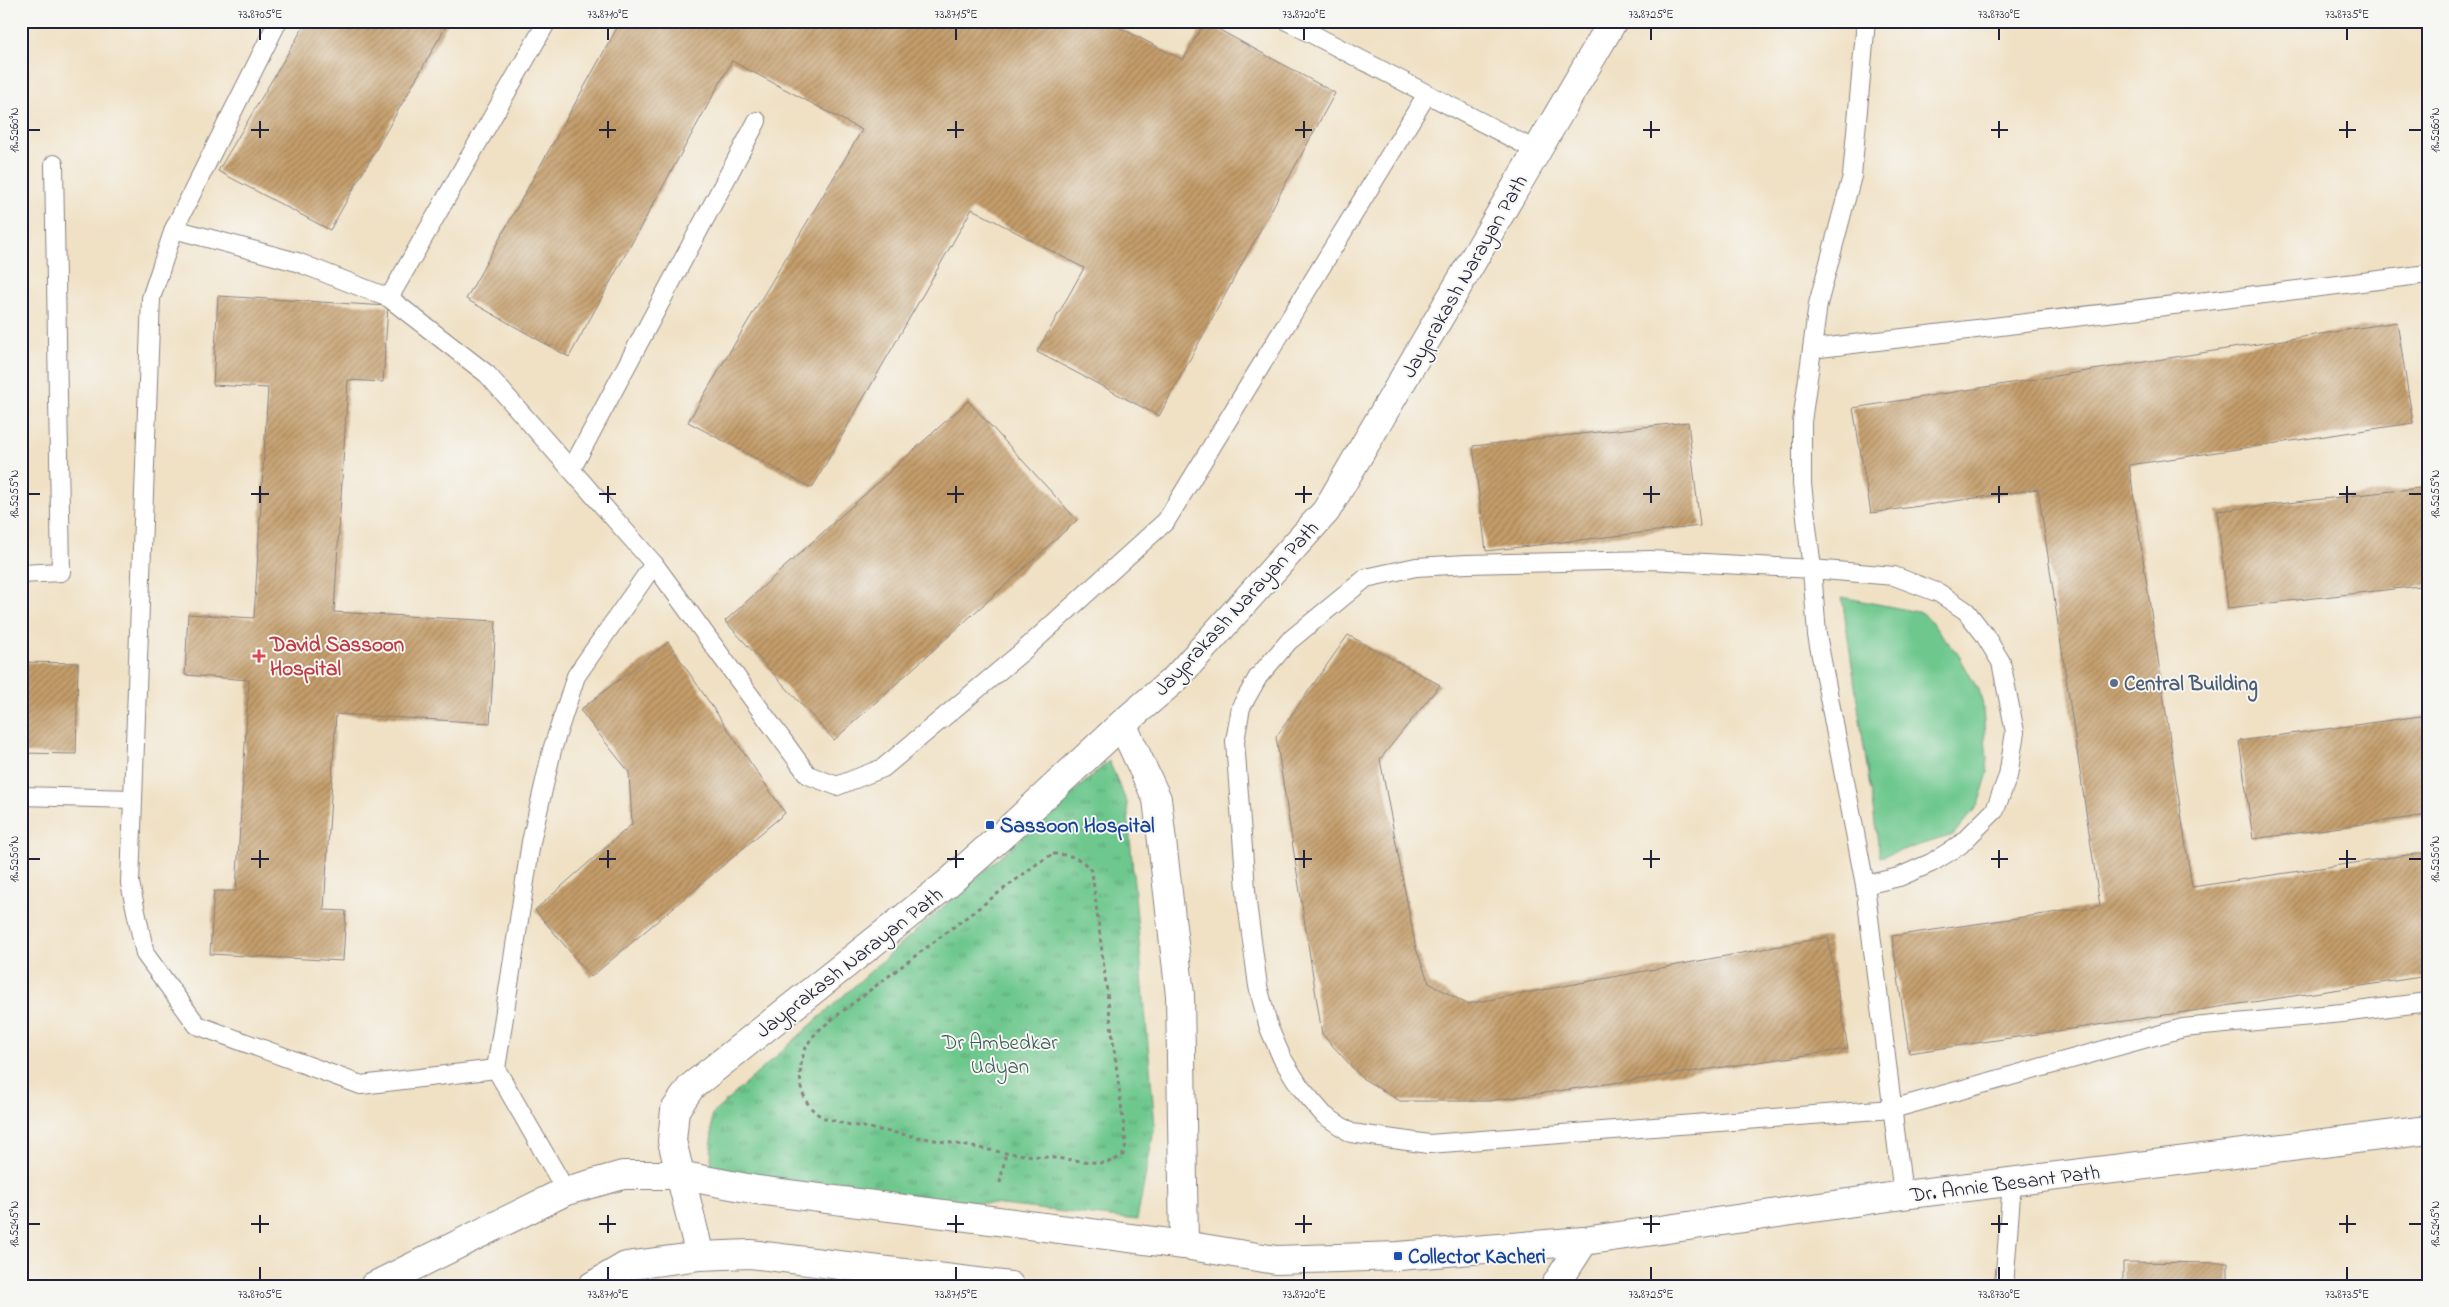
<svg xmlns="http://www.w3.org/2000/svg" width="2449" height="1307" font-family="'Indie Flower',sans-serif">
<defs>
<pattern id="park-tufts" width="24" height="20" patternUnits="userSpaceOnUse" patternTransform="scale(1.25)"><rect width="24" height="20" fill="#6ec88e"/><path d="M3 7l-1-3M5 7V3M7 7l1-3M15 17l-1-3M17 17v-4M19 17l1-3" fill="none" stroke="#5aa275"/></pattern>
<pattern id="building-hatch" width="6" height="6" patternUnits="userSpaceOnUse" patternTransform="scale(1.25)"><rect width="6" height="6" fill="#c49d6a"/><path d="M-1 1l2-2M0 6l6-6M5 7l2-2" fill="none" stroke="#9f8058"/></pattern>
</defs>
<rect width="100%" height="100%" fill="#f6f6f2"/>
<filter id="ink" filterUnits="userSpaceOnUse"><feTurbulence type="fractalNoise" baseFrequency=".02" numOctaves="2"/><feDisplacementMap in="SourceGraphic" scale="10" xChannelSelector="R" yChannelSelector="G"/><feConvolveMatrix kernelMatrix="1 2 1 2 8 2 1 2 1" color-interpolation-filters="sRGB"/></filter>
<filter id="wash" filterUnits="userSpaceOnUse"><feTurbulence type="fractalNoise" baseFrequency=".0096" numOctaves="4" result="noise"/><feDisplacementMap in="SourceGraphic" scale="20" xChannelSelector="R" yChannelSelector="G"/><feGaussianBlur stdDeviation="1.12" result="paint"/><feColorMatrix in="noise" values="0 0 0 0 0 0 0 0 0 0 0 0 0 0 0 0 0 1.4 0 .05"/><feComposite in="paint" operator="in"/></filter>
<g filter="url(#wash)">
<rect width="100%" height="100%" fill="#f0e1c5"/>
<polygon fill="#6ec88e" stroke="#487564" points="1842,597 1923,613 1958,654 1982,697 1988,773 1978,805 1953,835 1880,857"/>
<polygon fill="url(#park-tufts)" stroke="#487564" points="1109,761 1127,803 1155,1125 1137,1220 711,1173 712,1114 902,943"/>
<g id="blocks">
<g fill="url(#building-hatch)">
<polygon points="307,21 449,21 330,230 218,171"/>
<polygon points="621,21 1107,21 1183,60 1205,22 1335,93 1159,416 1037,352 1084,268 972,209 812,488 688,422 862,130 732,61 569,357 466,299"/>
<polygon points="218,296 388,306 383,382 348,380 334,612 496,621 490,723 336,714 324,910 346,911 343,961 210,954 214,891 236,891 249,680 185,675 188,614 254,618 268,388 213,385"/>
<polygon points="2397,322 2413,423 2129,465 2192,887 2428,852 2428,976 1909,1053 1892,936 2100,906 2038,489 1871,513 1853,408"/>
<polygon points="968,401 1077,520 834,740 725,621"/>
<polygon points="1688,422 1700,526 1486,551 1473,446"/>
<polygon points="2428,487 2428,585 2228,608 2217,511"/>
<polygon points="1348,635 1440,685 1380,759 1416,949 1429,983 1467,1004 1828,937 1848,1049 1489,1101 1400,1101 1362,1078 1322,1034 1276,737"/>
<polygon points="668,642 785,813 591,977 535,910 632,824 629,772 580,710"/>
<polygon points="21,662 78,663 76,754 21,753"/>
<polygon points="2428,715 2428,815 2253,839 2239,741"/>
<polygon points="2123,1262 2228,1263 2228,1286 2123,1286"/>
</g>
</g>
</g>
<g filter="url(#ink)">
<use href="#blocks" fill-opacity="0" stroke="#898280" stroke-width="1"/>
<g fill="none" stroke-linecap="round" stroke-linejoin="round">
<defs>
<g id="lane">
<polyline points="1287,21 1537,151"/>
<polyline points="1866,21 1852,176 1818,304 1812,349 1802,422 1802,484 1812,569 1817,635 1865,885 1903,1195"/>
<polyline points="174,229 278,21"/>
<polyline points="389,298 545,25"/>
<polyline points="1812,349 2428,274"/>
<polyline points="571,470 757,121"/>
<polyline points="21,574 61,572 54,164"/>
<polyline points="21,796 132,799"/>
<polyline points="1865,885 1899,877 1931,863 1960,845 1995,810 2008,776 2015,732 2001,662 1984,634 1966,611 1939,593 1894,576 1812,569 1651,560 1467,564 1416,567 1366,578 1289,641 1258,677 1241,707 1235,741 1247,903 1258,986 1269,1028 1282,1058 1300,1087 1324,1115 1351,1133 1429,1144 1892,1109 2183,1028 2342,1013 2428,1002"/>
<polyline points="496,1069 361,1085 197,1025 145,954 130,883 151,298 174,229 297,262 389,298 487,374 654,564 808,775 837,786 883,768 1022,652 1166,521 1427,94"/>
<polyline points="566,1191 496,1069 531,842 552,750 576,676 654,564"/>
<polyline points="2004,1286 2012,1182"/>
</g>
<g id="secondary">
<polyline points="1122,724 1157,799 1180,995 1184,1245"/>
<polyline points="700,1256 672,1141 675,1110 691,1087 947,884 1007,831 1122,724 1176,678 1326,511 1613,21"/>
<polyline points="374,1286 566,1191 623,1175 679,1175 757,1190 1184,1245 1276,1260 1398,1256 1584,1241 1903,1195 2428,1130"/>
<polyline points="592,1286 626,1266 700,1256 750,1254 1010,1286"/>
<polyline points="1555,1286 1584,1241"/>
</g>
</defs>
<use href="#lane" stroke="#898280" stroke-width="20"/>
<use href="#secondary" stroke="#898280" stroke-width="30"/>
<g stroke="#898280" stroke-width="3" stroke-dasharray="4 4" stroke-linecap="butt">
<path d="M1053 854C1069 854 1083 858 1092 872L1126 1144 1123 1155 1113 1161 1102 1163 1006 1153 841 1123C834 1120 825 1119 819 1115 795 1099 796 1060 811 1039 818 1029 831 1021 840 1013L1038 863Z"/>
<polyline points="1000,1183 1006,1153"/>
</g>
<use href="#lane" stroke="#fff" stroke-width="18"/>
<use href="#secondary" stroke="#fff" stroke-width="28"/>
</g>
</g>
<path fill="none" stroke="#22223b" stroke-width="2" d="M260 28V40M608 28V40M956 28V40M1304 28V40M1651 28V40M1999 28V40M2347 28V40M260 121V138M608 121V138M956 121V138M1304 121V138M1651 121V138M1999 121V138M2347 121V138M28 130H40M251 130H269M599 130H616M947 130H964M1295 130H1312M1643 130H1660M1991 130H2008M2339 130H2356M2409 130H2422M260 486V503M608 486V503M956 486V503M1304 486V503M1651 486V503M1999 486V503M2347 486V503M28 494H40M251 494H269M599 494H616M947 494H964M1295 494H1312M1643 494H1660M1991 494H2008M2339 494H2356M2409 494H2422M260 850V868M608 850V868M956 850V868M1304 850V868M1651 850V868M1999 850V868M2347 850V868M28 859H40M251 859H269M599 859H616M947 859H964M1295 859H1312M1643 859H1660M1991 859H2008M2339 859H2356M2409 859H2422M260 1215V1233M608 1215V1233M956 1215V1233M1304 1215V1233M1651 1215V1233M1999 1215V1233M2347 1215V1233M28 1224H40M251 1224H269M599 1224H616M947 1224H964M1295 1224H1312M1643 1224H1660M1991 1224H2008M2339 1224H2356M2409 1224H2422M260 1267V1280M608 1267V1280M956 1267V1280M1304 1267V1280M1651 1267V1280M1999 1267V1280M2347 1267V1280"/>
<path fill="#e0444e" stroke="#f6f6f2" stroke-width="2" d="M256.5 648.5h5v5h5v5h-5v5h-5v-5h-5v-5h5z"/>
<circle fill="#5c6f8a" stroke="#f6f6f2" stroke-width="2" cx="2114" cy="683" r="5"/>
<g fill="#1a4fb4" stroke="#f6f6f2" stroke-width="2">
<rect x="985" y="820" width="10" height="10" rx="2.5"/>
<rect x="1393" y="1251" width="10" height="10" rx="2.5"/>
</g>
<g text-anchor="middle" stroke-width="4" stroke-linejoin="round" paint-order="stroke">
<g font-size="21" fill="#22223b" stroke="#f6f6f2">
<text transform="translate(1464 276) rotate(-60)" y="7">Jayprakash Narayan Path</text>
<text transform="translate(1236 608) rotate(-47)" y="7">Jayprakash Narayan Path</text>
<text transform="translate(849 962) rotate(-38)" y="7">Jayprakash Narayan Path</text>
<text transform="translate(2005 1183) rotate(-7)" y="7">Dr. Annie Besant Path</text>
</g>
<g font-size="21" font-weight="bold" fill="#be3a42" stroke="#f6f6f2" text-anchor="start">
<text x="270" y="651">David Sassoon<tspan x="270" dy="24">Hospital</tspan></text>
</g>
<g font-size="21" font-weight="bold" fill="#4e5e75" stroke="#f6f6f2" text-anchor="start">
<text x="2124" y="690">Central Building</text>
</g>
<g font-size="21" font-weight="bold" fill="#164399" stroke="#f6f6f2" text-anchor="start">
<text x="1000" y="832">Sassoon Hospital</text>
<text x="1408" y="1263">Collector Kacheri</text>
</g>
<g font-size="21" fill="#3d5c58" stroke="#f6f6f2">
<text x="1000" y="1049">Dr Ambedkar<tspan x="1000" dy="24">Udyan</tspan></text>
</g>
</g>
<rect width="2449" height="1307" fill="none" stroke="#f6f6f2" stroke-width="55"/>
<rect x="28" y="28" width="2394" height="1252" fill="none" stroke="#22223b" stroke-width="2"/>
<g font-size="12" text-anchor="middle" fill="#22223b">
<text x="260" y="18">73.8705°E</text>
<text x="608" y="18">73.8710°E</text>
<text x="956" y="18">73.8715°E</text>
<text x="1304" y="18">73.8720°E</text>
<text x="1651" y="18">73.8725°E</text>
<text x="1999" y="18">73.8730°E</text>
<text x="2347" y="18">73.8735°E</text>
<text transform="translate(14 130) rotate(-90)" y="4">18.5260°N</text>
<text transform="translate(2435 130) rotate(-90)" y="4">18.5260°N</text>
<text transform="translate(14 494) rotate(-90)" y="4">18.5255°N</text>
<text transform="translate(2435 494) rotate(-90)" y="4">18.5255°N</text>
<text transform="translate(14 859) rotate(-90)" y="4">18.5250°N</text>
<text transform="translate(2435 859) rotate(-90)" y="4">18.5250°N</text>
<text transform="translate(14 1224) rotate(-90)" y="4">18.5245°N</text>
<text transform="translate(2435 1224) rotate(-90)" y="4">18.5245°N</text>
<text x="260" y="1298">73.8705°E</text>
<text x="608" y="1298">73.8710°E</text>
<text x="956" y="1298">73.8715°E</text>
<text x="1304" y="1298">73.8720°E</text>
<text x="1651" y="1298">73.8725°E</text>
<text x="1999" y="1298">73.8730°E</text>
<text x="2347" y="1298">73.8735°E</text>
</g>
</svg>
